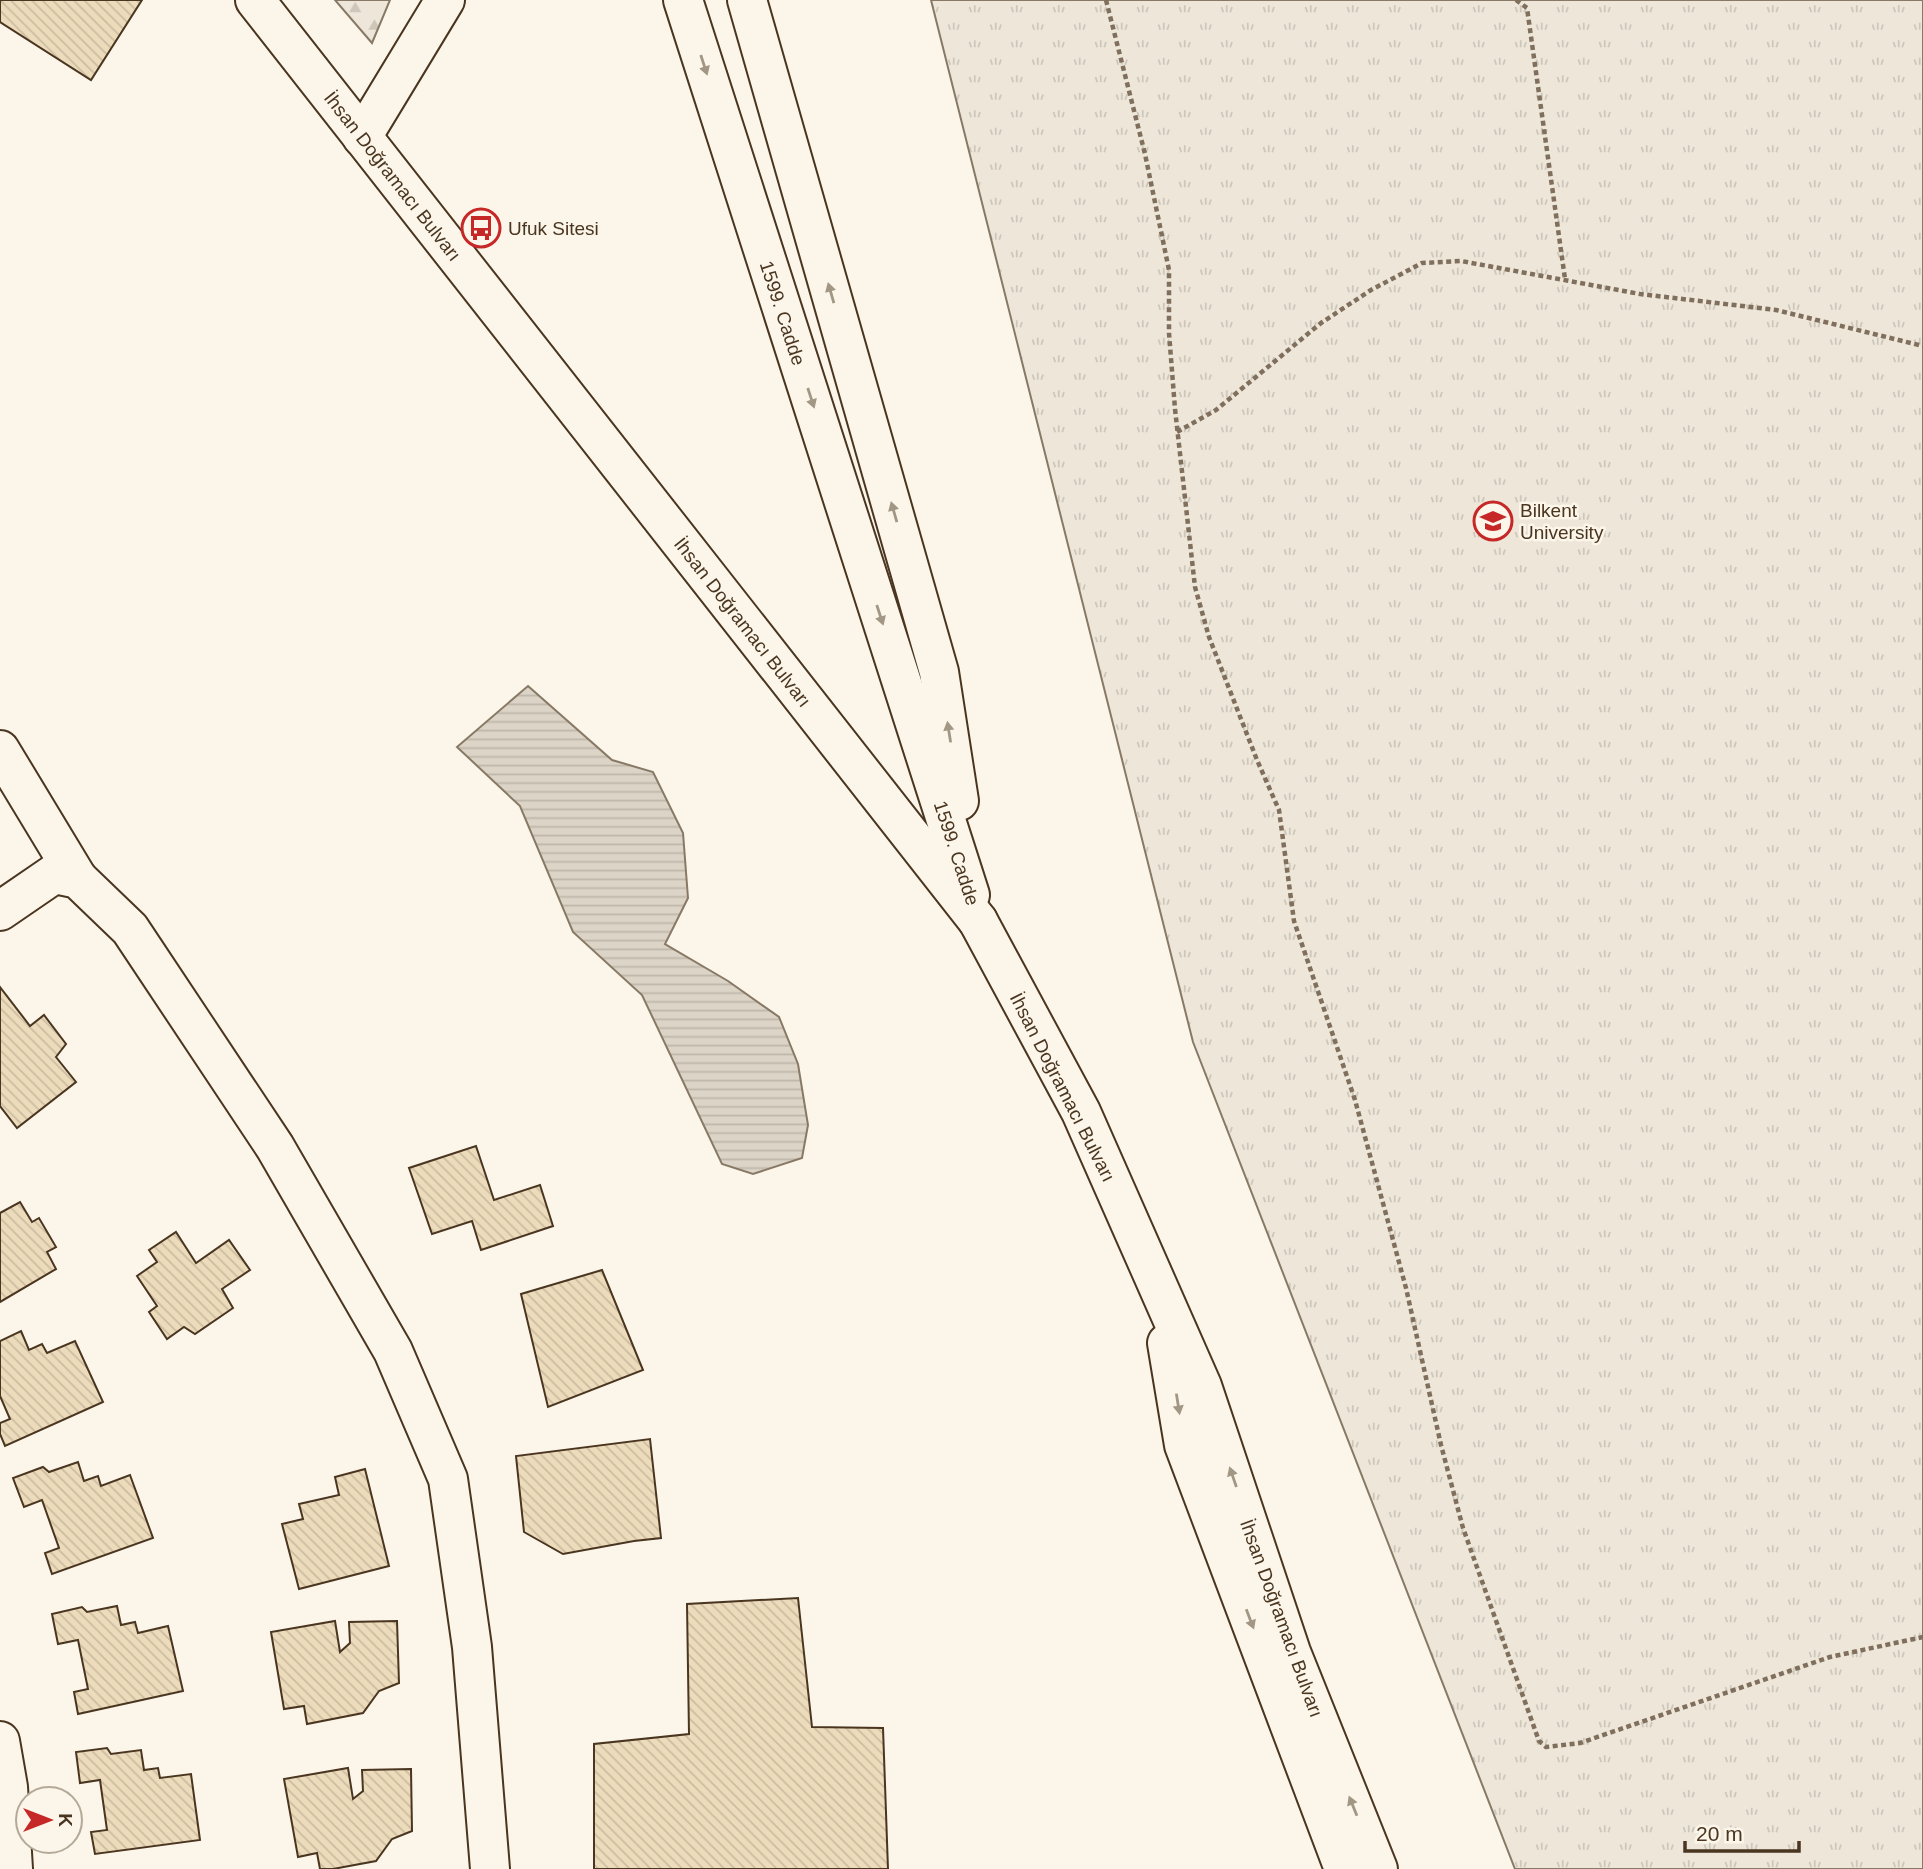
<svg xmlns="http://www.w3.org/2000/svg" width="1923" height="1869" font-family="Arial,sans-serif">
<defs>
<pattern id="grass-tufts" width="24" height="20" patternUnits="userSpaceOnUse" patternTransform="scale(1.75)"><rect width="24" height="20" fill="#ede6d9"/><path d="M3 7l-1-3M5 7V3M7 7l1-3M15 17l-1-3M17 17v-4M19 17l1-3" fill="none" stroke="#cdc6ba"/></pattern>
<pattern id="forest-firs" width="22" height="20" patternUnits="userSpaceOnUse" patternTransform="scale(1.75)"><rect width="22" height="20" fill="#ede6d9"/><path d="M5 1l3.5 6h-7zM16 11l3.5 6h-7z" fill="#cdc6ba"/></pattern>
<pattern id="water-rules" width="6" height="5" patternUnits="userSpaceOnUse" patternTransform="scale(1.75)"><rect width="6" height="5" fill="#dcd4c6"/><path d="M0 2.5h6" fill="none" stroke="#beb7aa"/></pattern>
<pattern id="building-back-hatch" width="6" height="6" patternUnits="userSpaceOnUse" patternTransform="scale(1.75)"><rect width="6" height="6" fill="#ecdcbc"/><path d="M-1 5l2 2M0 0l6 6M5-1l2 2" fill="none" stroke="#ccbda1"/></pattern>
</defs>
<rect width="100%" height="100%" fill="#fbf6e9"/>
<polygon fill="url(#grass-tufts)" stroke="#887966" stroke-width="2" points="931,0 1923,0 1923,1869 1515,1869 1193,1042"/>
<polygon fill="url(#forest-firs)" stroke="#887966" stroke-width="2" points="335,0 390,0 372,43"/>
<polygon fill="url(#water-rules)" stroke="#887966" stroke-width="2" points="528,686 612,760 653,772 683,833 688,898 665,944 728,981 779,1017 798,1064 808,1125 802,1158 753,1174 722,1164 642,995 573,932 520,806 457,747"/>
<g fill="url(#building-back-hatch)" stroke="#4a3520" stroke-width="2">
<polygon points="0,0 142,0 91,80 0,22"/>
<polygon points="0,987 30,1026 44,1015 66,1044 56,1057 76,1082 17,1128 0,1106"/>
<polygon points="476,1146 494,1200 540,1185 553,1226 481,1250 472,1221 432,1234 409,1168"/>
<polygon points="20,1202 32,1222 39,1218 56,1247 47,1252 56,1269 0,1302 0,1213"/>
<polygon points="176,1232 196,1263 229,1240 250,1270 222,1289 233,1308 195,1334 184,1327 167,1339 149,1312 157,1306 137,1276 157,1262 149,1250"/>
<polygon points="602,1270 643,1370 548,1407 521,1294"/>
<polygon points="21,1331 29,1350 42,1344 47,1353 75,1341 103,1402 5,1446 0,1434 0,1423 10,1419 0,1396 0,1341"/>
<polygon points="650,1439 661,1538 634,1541 563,1554 524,1532 516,1456"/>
<polygon points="78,1462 84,1481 98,1476 101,1486 130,1475 153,1538 52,1574 45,1553 59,1548 42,1500 24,1507 13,1478 43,1467 49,1472"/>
<polygon points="365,1469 389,1566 299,1589 282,1524 303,1519 299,1504 339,1495 335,1477"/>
<polygon points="798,1598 812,1727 883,1728 888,1869 594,1869 594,1744 689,1734 687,1604"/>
<polygon points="117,1606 121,1625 135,1622 138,1633 168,1626 183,1691 78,1714 74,1692 88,1689 78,1640 58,1644 52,1614 82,1607 87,1612"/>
<polygon points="335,1621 340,1652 350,1643 349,1622 397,1621 399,1683 379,1691 363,1713 307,1724 304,1706 284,1709 271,1632"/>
<polygon points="107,1748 111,1754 141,1750 144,1770 158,1768 160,1778 191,1774 200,1840 95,1854 91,1832 107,1830 100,1780 80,1783 76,1752"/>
<polygon points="348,1768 353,1799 363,1791 362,1770 411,1769 412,1831 392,1839 376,1861 333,1869 320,1869 317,1853 298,1857 284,1779"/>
</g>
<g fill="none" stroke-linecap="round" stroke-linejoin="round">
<defs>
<g id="minor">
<polyline points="255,0 978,921"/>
<polyline points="683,0 970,895"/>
<polyline points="747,0 939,672 959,801"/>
<polyline points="362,137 445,0"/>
<polyline points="0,750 78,879"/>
<polyline points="0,911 54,874 78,879 130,929 275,1147 393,1351 448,1479 472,1647 490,1869"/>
<polyline points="0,1741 8,1787 13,1869"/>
</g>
<g id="major">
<polyline points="978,921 1081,1112 1202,1386 1291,1652 1378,1869"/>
<polyline points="1167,1343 1184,1445 1344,1869"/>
</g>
</defs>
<use href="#minor" stroke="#4a3520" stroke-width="42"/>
<use href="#major" stroke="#4a3520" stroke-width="42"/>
<g stroke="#7f6f5c" stroke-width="4.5" stroke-dasharray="5 3.5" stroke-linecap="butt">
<polyline points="1106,0 1145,154 1169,270 1169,333 1175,409 1195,587 1209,637 1257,760 1279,810 1294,921 1355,1100 1406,1288 1441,1445 1463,1528 1539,1741 1546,1747 1580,1743 1830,1657 1923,1637"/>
<polyline points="1516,0 1527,8 1565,279"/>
<polyline points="1177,432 1216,410 1321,323 1371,290 1422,263 1461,261 1640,294 1776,310 1923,346"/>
</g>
<use href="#minor" stroke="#fbf6e9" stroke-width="38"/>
<use href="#major" stroke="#fbf6e9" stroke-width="38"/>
</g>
<defs><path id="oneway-solid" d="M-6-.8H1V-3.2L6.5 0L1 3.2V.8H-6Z" transform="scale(1.75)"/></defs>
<g fill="#a29684">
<use href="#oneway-solid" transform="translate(704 65) rotate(72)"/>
<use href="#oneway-solid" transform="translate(831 293) rotate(-106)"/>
<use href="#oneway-solid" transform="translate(811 398) rotate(72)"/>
<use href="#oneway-solid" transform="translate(894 512) rotate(-106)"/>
<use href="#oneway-solid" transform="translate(880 615) rotate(72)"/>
<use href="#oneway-solid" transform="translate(949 732) rotate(-99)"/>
<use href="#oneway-solid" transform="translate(1178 1404) rotate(81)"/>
<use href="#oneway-solid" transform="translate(1233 1477) rotate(-109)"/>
<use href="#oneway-solid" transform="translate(1250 1619) rotate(69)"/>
<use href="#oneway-solid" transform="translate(1353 1806) rotate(-112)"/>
</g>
<defs>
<symbol id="bus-ring" viewBox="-11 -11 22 22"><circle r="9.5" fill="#fbf6e9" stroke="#c62828" stroke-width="1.5"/><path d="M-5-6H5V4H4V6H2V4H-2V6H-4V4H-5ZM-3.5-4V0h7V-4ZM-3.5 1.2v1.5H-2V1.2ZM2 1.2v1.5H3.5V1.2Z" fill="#c62828"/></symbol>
<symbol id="university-ring" viewBox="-11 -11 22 22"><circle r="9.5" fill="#fbf6e9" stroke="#c62828" stroke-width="1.5"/><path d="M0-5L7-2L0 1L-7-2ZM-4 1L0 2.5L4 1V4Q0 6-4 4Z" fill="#c62828"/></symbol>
</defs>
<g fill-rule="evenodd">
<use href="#bus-ring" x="459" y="206" width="44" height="44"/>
<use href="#university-ring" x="1471" y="499" width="44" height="44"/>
</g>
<g text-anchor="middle" stroke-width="5" stroke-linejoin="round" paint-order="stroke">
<g font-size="19" fill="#4a3520" stroke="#fbf6e9">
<text transform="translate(393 176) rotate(52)" y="7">İhsan Doğramacı Bulvarı</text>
<text transform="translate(783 313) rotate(72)" y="7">1599. Cadde</text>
<text transform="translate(743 622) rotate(52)" y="7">İhsan Doğramacı Bulvarı</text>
<text transform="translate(957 853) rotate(72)" y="7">1599. Cadde</text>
<text transform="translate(1063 1087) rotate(63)" y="7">İhsan Doğramacı Bulvarı</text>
<text transform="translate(1282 1618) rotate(70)" y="7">İhsan Doğramacı Bulvarı</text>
</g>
<g font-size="19" fill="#4a3520" stroke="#fbf6e9" text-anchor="start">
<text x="508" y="235">Ufuk Sitesi</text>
<text x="1520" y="517">Bilkent<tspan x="1520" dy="22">University</tspan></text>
</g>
</g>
<g transform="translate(49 1820) rotate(90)"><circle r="33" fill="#fbf6e9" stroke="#b4a999" stroke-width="2"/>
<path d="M0-5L12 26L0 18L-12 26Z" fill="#c62828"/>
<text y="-10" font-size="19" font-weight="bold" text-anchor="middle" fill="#4a3520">K</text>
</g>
<path d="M1685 1841v10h114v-10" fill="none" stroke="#4a3520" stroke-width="3.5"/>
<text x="1696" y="1841" font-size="21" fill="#4a3520" stroke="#fbf6e9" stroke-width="5" paint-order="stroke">20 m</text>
</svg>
